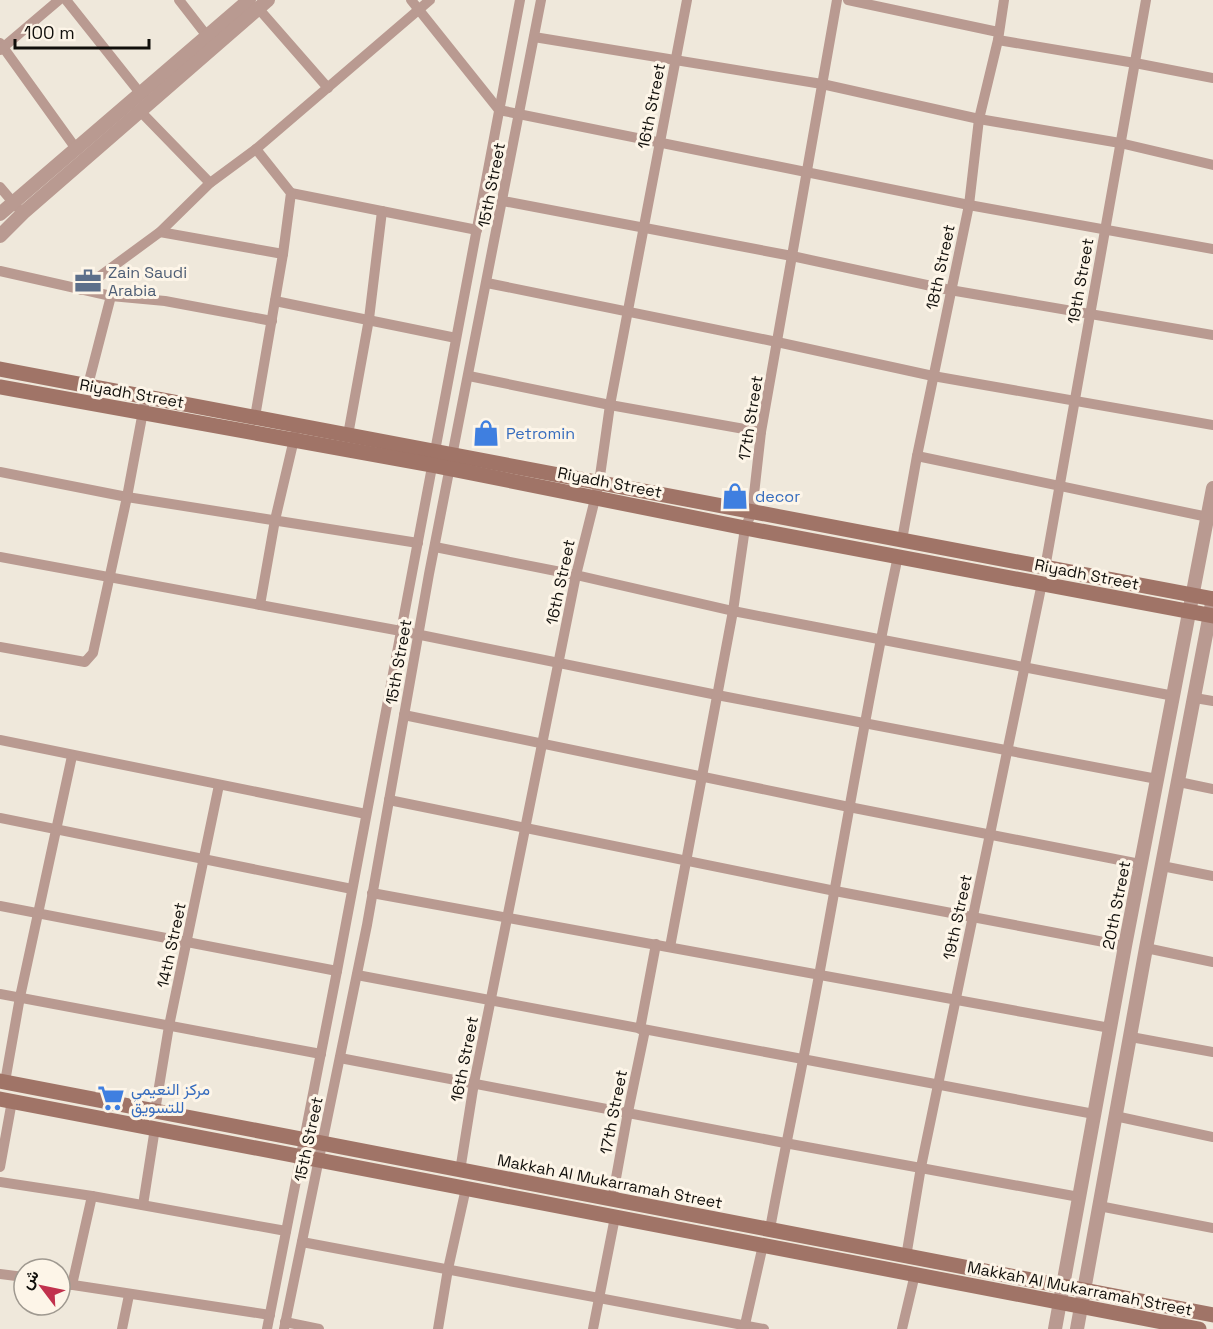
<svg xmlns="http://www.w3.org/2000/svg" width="1213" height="1329" font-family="'Space Grotesk',Vazirmatn,sans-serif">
<rect width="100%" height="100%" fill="#efe8db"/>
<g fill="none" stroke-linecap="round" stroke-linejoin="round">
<g stroke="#b99a91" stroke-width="10">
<polyline points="66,0 140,93"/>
<polyline points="179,0 207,36"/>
<polyline points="411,0 499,110 969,205 1213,249"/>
<polyline points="848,0 998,32"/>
<polyline points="258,8 328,88"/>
<polyline points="534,37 822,84 979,119 1120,143 1213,165"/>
<polyline points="998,40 1135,63 1213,78"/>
<polyline points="0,43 77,150"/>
<polyline points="0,50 59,0"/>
<polyline points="140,111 210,183"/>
<polyline points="0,187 17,207"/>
<polyline points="291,193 477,230"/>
<polyline points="503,201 792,256 950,290 1213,335"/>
<polyline points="160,232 283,254"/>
<polyline points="0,271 111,296 165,301 272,321"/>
<polyline points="487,283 777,342 933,376 1213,425"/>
<polyline points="81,290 160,232 210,183 256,149 430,0"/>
<polyline points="275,301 456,338"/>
<polyline points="469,376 610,405 761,432"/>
<polyline points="88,385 111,296"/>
<polyline points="255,417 283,254 291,193 256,149"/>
<polyline points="348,435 369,319 382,211"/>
<polyline points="917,456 1208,517"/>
<polyline points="0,472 127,497 418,543"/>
<polyline points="902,540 917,456 969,205 979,119 998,40 1004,0"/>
<polyline points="435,547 576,575 733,611 1174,696"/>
<polyline points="0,557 401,631 717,695 1157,779"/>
<polyline points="1045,568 1146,0"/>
<polyline points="260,605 275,520 295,435"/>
<polyline points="0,647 85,662 93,653 127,497 144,406"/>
<polyline points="1195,698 1213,701"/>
<polyline points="404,715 849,807 1140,864"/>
<polyline points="0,740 366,814"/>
<polyline points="1179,782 1213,789"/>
<polyline points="389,800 835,891 1125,946"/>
<polyline points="0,818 352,889"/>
<polyline points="1162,866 1213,876"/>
<polyline points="372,893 1110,1028"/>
<polyline points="0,906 337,971"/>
<polyline points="670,947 733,611 745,528 752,512 761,432 837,0"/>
<polyline points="1146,948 1213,962"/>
<polyline points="357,975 1094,1114"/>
<polyline points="0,994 321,1054"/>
<polyline points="640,1029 656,944"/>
<polyline points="1131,1037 1213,1052"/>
<polyline points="340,1058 785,1143 1079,1197"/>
<polyline points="5,1082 20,997 72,756"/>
<polyline points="155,1111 169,1026 219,785"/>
<polyline points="1115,1116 1213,1137"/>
<polyline points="0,1167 12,1101"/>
<polyline points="460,1171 474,1083 576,575 599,483 610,405 687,0"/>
<polyline points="0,1182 92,1196 286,1231"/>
<polyline points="612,1200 628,1112 645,1030"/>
<polyline points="143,1205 155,1128"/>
<polyline points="1099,1206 1213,1228"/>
<path d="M770 1229C780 1173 792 1117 803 1060 836 892 862 723 898 556"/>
<polyline points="302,1242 764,1329"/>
<polyline points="906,1257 921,1167 1042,583"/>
<polyline points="0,1274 24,1277"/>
<polyline points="60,1283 270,1315"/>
<polyline points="72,1285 92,1196"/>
<polyline points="285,1322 319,1329"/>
<polyline points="122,1329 129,1295"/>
<polyline points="267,1329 337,971 520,0"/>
<polyline points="284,1329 367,925 429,574 541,0"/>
<polyline points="438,1329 448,1269 466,1188"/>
<polyline points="593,1329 615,1217"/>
<polyline points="744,1329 763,1245"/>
<polyline points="902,1329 915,1274"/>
</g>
<g stroke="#b99a91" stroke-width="14">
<polyline points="0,214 249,0"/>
<polyline points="0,236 23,213 268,0"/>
<polyline points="1055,1329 1125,946 1213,488"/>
<polyline points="1077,1329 1146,948 1213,598"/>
</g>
<g stroke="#a07467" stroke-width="15">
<polyline points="0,369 1213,599"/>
<polyline points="0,387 432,465 745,528 1213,616"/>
<polyline points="0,1081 1213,1315"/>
<polyline points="0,1099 1199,1329"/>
</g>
</g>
<defs>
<symbol id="office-bare" viewBox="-9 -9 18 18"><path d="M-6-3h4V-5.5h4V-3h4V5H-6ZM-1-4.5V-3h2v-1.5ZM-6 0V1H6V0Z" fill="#5c6f8a" stroke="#fdf5e8" stroke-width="2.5" paint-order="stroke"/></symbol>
<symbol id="shop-bare" viewBox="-9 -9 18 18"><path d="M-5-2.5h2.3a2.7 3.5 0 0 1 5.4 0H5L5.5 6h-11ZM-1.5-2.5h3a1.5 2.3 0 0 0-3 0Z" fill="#3f7fe0" stroke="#fdf5e8" stroke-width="2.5" paint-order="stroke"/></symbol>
<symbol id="supermarket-bare" viewBox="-9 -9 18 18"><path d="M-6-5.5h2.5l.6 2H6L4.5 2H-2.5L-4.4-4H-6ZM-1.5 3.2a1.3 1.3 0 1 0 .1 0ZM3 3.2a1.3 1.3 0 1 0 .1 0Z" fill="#3f7fe0" stroke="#fdf5e8" stroke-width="2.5" paint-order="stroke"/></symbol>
</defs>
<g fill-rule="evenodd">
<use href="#office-bare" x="69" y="262" width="38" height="38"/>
<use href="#shop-bare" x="467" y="414" width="38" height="38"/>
<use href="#shop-bare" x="716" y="477" width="38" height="38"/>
<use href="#supermarket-bare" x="92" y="1079" width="38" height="38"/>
</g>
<g text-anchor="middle" stroke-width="6" stroke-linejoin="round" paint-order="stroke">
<g font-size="16" fill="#110f0b" stroke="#fdf5e8">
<text transform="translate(651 106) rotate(-79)" y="6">16th Street</text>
<text transform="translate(491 185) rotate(-79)" y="6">15th Street</text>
<text transform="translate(940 267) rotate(-78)" y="6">18th Street</text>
<text transform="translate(1080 281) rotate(-80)" y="6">19th Street</text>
<text transform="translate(132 393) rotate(10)" y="6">Riyadh Street</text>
<text transform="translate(750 418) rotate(-81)" y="6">17th Street</text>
<text transform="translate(610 482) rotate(11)" y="6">Riyadh Street</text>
<text transform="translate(1087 574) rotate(11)" y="6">Riyadh Street</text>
<text transform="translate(560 582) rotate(-78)" y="6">16th Street</text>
<text transform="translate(398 662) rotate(-80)" y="6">15th Street</text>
<text transform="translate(1116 905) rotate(-79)" y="6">20th Street</text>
<text transform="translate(957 917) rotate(-78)" y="6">19th Street</text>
<text transform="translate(171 945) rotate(-78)" y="6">14th Street</text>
<text transform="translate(464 1059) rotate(-79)" y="6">16th Street</text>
<text transform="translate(613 1112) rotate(-79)" y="6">17th Street</text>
<text transform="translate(308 1139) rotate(-78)" y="6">15th Street</text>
<text transform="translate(610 1181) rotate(11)" y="6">Makkah Al Mukarramah Street</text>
<text transform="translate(1080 1288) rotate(11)" y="6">Makkah Al Mukarramah Street</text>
</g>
<g font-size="16" fill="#4e5e75" stroke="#fdf5e8" text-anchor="start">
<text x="108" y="278">Zain Saudi<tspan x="108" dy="18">Arabia</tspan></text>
</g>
<g font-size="16" fill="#366cbe" stroke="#fdf5e8" text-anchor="start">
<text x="506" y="439">Petromin</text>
<text x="755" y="502">decor</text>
<text x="131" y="1095">مركز النعيمي<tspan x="131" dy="18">للتسويق</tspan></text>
</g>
</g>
<g transform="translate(42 1287) rotate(302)"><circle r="28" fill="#fdf5e8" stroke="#9f9990" stroke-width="1.5"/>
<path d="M0-4.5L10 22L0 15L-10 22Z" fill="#c1314d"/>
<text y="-9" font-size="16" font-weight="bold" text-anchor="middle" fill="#110f0b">ش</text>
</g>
<path d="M15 39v9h134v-9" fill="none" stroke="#110f0b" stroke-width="3"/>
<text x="24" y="39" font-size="18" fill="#110f0b" stroke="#fdf5e8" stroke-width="4.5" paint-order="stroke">100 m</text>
</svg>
